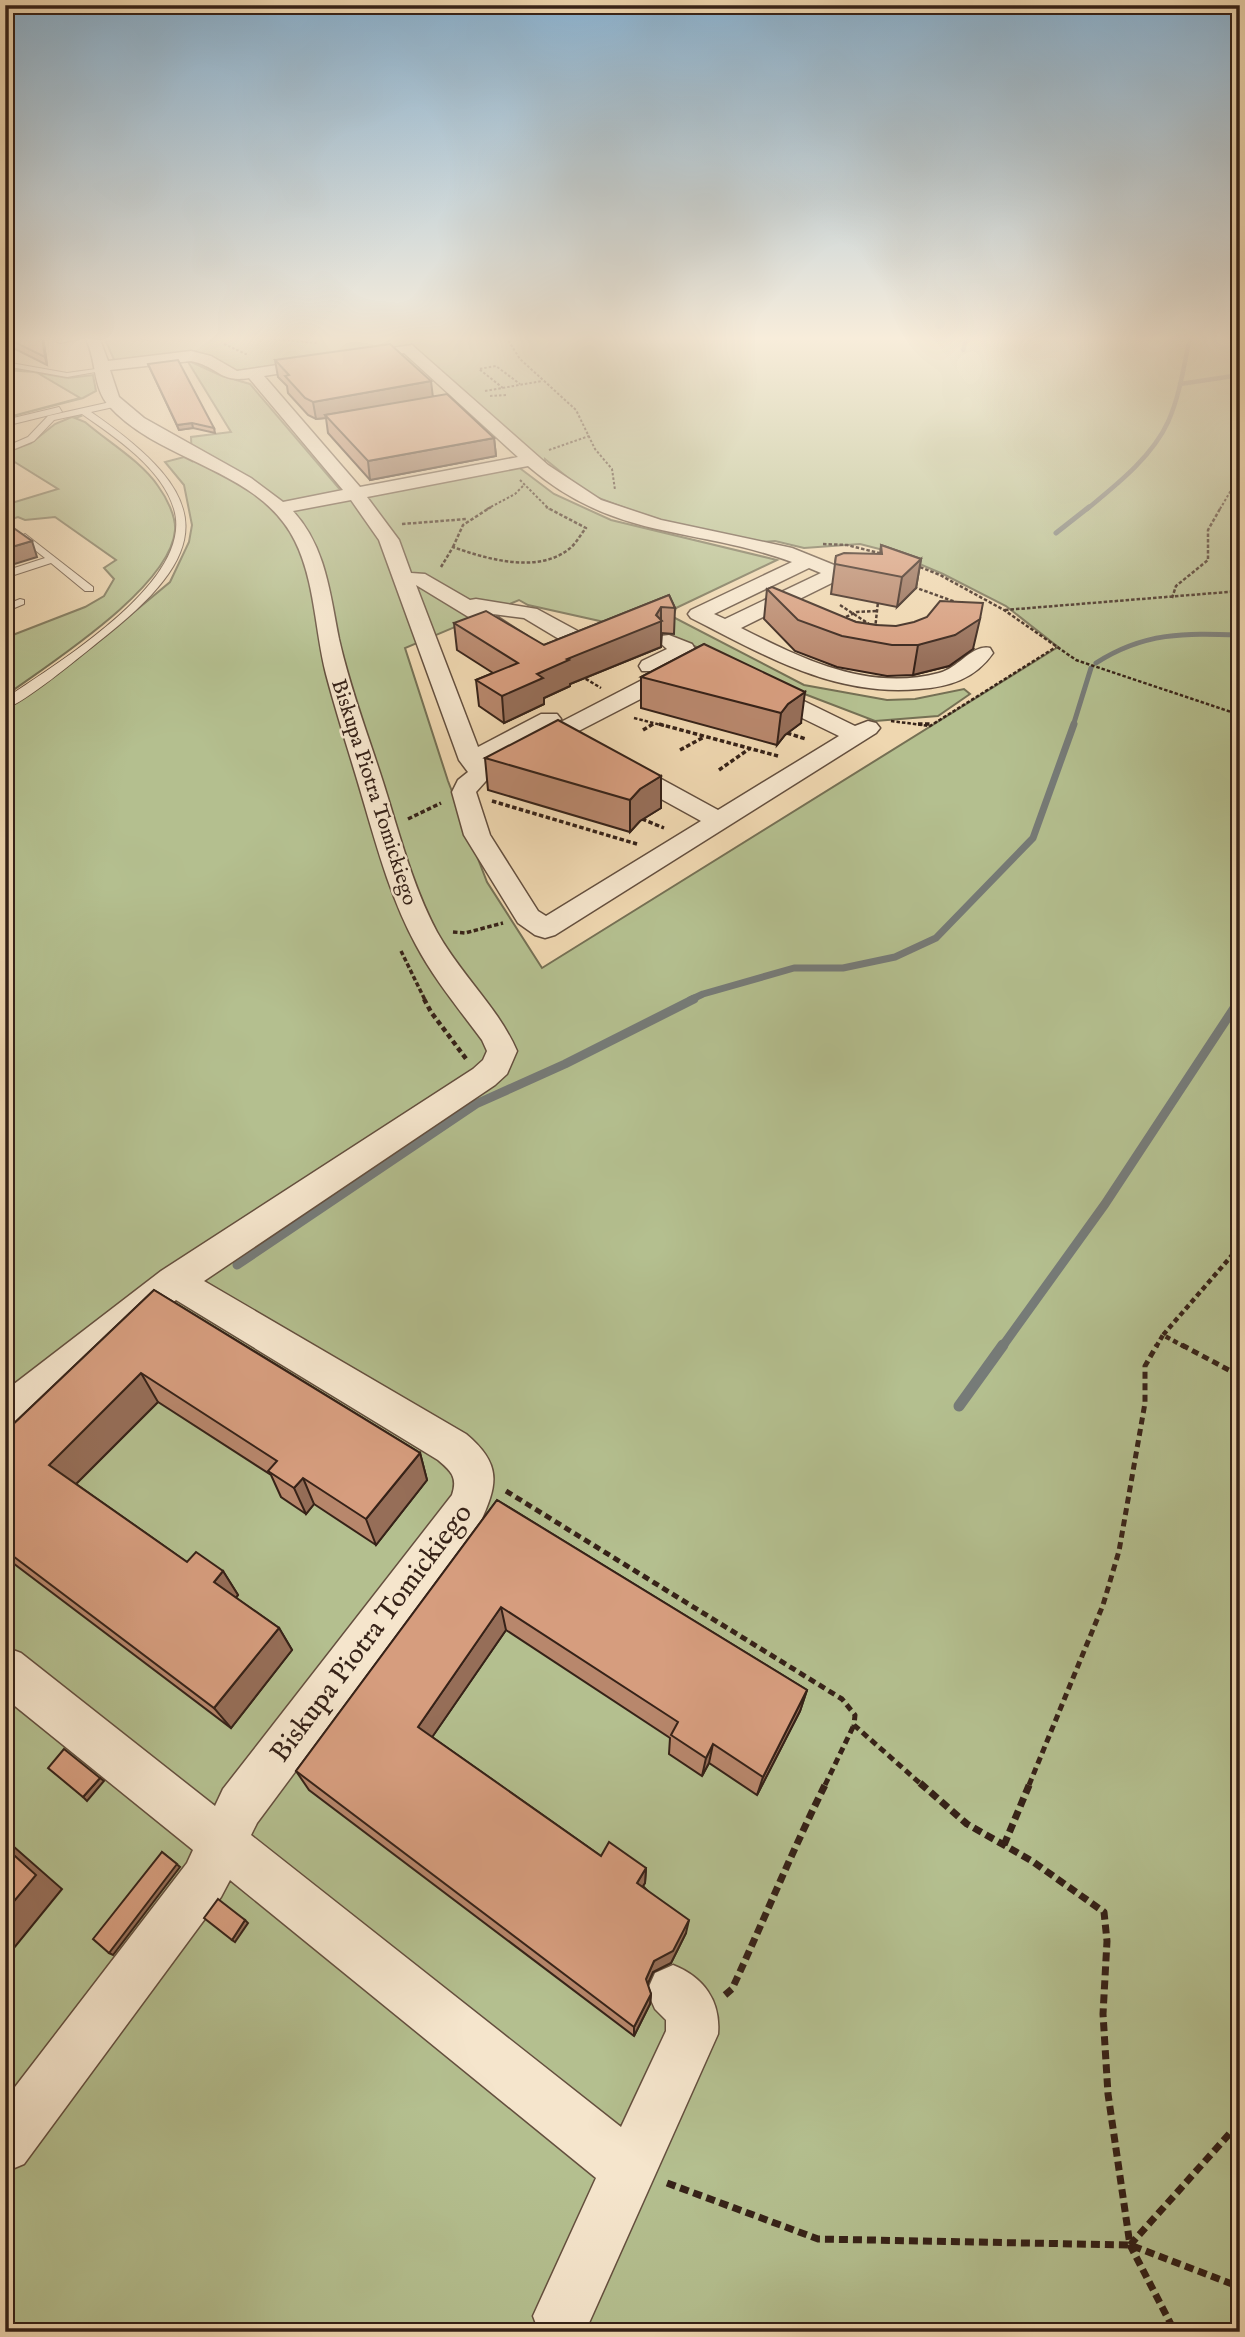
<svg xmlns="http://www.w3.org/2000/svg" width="1245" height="2337" font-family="'IM FELL English',serif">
<rect width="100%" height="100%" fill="#efd7b0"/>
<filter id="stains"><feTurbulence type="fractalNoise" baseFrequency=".00286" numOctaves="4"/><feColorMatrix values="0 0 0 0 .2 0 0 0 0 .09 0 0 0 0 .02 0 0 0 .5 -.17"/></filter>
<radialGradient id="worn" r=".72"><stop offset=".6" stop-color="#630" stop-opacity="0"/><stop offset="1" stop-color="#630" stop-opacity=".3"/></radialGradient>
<g fill="#b4bf8f" stroke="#757054" stroke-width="2">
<polygon points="104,337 1240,337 1240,2332 5,2332 5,710 93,646 170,582 189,542 192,525 184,485 165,462 184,457 192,461 191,437 231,432 187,360 222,376 250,384 348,499 517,466 554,494 611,520 777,560 676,608 673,617 804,685 887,700 915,699 964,689 970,694 938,716 875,721 794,690 676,638 528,605 519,600 405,648 448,781 487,882 542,968 1058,647 1006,606 943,574 891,552 860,544 804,548 775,541 762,542 667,523 641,514 588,494 545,459 545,462 541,461 412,345 235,371 195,351 115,362"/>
<polygon points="5,367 68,378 93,375 96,391 83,398 5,418 80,398 36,372 5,370"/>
<path d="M79 414 81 416 75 418 85 422C108 442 141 461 158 486 166 497 176 516 175 530 171 587 49 664 5 696V638L85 607 104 596 114 579 104 568 116 560 55 517 25 520 18 517 5 521V505L58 489 5 456V453L31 443 55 424Z"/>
</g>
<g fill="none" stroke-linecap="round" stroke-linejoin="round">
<g stroke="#767b78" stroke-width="4.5">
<polyline points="963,350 967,337"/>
<polyline points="1180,384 1240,375"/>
<path d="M1087 509C1116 485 1152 457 1168 422 1180 395 1184 365 1190 337"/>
</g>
<g stroke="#767b78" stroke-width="5">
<polyline points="1056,533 1089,507"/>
<path d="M1096 663C1144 632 1185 633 1240 635"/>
<polyline points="1073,726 1091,668"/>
</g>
<polyline stroke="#767b78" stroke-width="7" points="690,1000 703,994 794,968 843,968 895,957 936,938 1033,838 1074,724"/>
<g stroke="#767b78" stroke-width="9">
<polyline points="237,1265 476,1104 565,1064 694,999"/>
<polyline points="1002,1347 1105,1204 1240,999"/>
</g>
<polyline stroke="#767b78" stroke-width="11" points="959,1406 1003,1345"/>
<defs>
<g id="lane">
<polygon points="73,337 89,337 60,343 56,341"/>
<polygon points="5,362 67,373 103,368 107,370 67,377 5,366"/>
<path d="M115 401 118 406 91 412C216 498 216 551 97 643 76 660 27 701 5 709V699C55 664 196 581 174 509 162 468 115 437 82 414L54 420 34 441 5 453V447L28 437 48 416Z"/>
<polygon points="59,407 62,412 5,426 5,420"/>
<polygon points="25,534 93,587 93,591 85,591 51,563 5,578 5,571 45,558 21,539 20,537"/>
<polygon points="20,599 24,600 24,604 5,612 5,605"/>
</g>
<g id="street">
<path d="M85 337H99L108 361 191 351 211 356 237 371 412 345 548 465 601 500 661 520 792 548 844 569 847 573 844 577 741 628C802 659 869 692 939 673 959 668 972 644 990 648L993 653C975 679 949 687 919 689 834 697 764 655 691 618L688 614 691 610 792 562C693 526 615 541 528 466L367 497 399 540 411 573 425 574 470 600 476 599 537 609 585 635 588 640 585 645H569L524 618 493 614 527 636 524 641H508L416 585 478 747 541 714H557L561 719 557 724 673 664H689L692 669 689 674 538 752H522L518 747 521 743 485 762 493 773 476 792 490 835 538 911 546 916 701 821 614 773 611 768 614 763 623 761 632 763 718 810 839 736 753 694 750 689 753 684H769L855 726 868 721 876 723 880 728 876 733 555 935 545 938 535 935 518 923 464 835 452 792 458 780 468 772 459 760 379 540 351 500 293 511C326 547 330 594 339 639 350 688 368 735 383 782 399 832 412 885 437 932 460 974 498 1007 517 1051L507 1074 495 1085 204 1281 466 1434C502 1464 498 1484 480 1523L257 1823 251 1835 621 2127 666 2031V2020L655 2009 647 1991 655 1973 673 1965C703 1977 721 2000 718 2034L585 2332H539L533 2316 596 2178 230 1880 221 1897 24 2164 5 2172V2100L187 1863 193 1850 5 1698V1647L21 1653 215 1806 223 1789 452 1495C458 1477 451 1471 438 1460L176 1300 19 1426 5 1431V1391L161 1271 473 1069 483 1060 487 1051 482 1040C459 1009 434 979 416 945 389 895 375 840 359 786 348 749 336 712 326 674 315 631 315 581 295 541 259 468 160 463 109 406 92 387 97 359 85 337ZM404 353 518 457 360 487 264 376ZM191 361C217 366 220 383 249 378L343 490 283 502 251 478 144 418 119 397 110 370ZM809 568 821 573 725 619 714 614Z"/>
<polygon points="669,635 692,644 695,649 692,654 658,671 642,671 639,666 642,661 667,649 658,641 661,636"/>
</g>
</defs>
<use href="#lane" stroke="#644f3e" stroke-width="2"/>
<use href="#street" stroke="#644f3e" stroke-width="3"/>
<g stroke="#362218" stroke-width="2" stroke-dasharray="2.5 2" stroke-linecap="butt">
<polyline points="137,337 150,341"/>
<polyline points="247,337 317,343"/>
<polyline points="506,337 520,359 576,410 595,449 612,469 615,490"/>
<polyline points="224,344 248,355"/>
<polyline points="503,388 479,369 496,366 520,384"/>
<polyline points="485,391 542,381"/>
<polyline points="490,396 506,395"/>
<polyline points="549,450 589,436"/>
<polyline points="520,480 549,509"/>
<polyline points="487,509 515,494 524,485"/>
<polyline points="1220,509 1240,475"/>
</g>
<g stroke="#362218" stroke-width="2.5" stroke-dasharray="3.5 2" stroke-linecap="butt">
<polyline points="402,524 467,519"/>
<polyline points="823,544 847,545 883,554"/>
<polyline points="453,547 463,525 491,507"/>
<polyline points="915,565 940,575 1004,610 1076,660 1240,715"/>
<path d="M441 567 453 547C486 559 538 574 569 549 576 544 580 535 586 528L546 507"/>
<polyline points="914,587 961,604"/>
<polyline points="1172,598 1176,586 1208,560 1208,530 1221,507"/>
<polyline points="840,605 872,626"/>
<polyline points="1005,610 1240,591"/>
<polyline points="841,619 857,612 877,611"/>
<polyline points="875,629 878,602"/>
<polyline points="581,676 601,688"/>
<polyline points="634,718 665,726"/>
<polyline points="891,721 930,726 1056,647"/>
<polyline points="650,726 654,724"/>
</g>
<g stroke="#362218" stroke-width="3.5" stroke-dasharray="4.5 2.5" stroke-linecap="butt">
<polyline points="659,724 778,756"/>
<polyline points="918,724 932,724"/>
<polyline points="643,730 653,724"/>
<polyline points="787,733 806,739"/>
<polyline points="680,750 704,737"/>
<polyline points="719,770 749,749"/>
<polyline points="492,801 637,844"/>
<polyline points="408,819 441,803"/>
<polyline points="642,819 664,828"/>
<polyline points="453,932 465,933 503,923"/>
<polyline points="401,951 425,1000"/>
</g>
<g stroke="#362218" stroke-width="4.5" stroke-dasharray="5 3.5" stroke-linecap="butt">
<polyline points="424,999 431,1012 467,1060"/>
<polyline points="1156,1347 1163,1335"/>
<polyline points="1185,1347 1163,1335 1240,1246"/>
</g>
<g stroke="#362218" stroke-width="5" stroke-dasharray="7 4.5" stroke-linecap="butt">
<polyline points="1182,1345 1240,1376"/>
<polyline points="506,1491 842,1699 855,1715 854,1725 922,1785"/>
<polyline points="825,1785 854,1725"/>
<polyline points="1029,1785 1103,1605 1119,1551 1145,1403 1145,1366 1157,1345"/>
</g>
<g stroke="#362218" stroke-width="7" stroke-dasharray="9 5" stroke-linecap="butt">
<polyline points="920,1783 967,1824 1032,1861 1104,1912 1107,1941 1103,2014 1108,2094 1130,2245 1175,2332"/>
<polyline points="1004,1845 1030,1783"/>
<path d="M725 1995 732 1989C764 1920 792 1851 826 1783"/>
<polyline points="667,2183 818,2239 1130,2245 1240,2287"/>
<polyline points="1130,2245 1240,2122"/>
</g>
<use href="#lane" fill="#f5e5cc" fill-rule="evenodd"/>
<use href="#street" fill="#f5e5cc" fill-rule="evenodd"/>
</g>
<g fill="#b8876c" stroke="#362218" stroke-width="2">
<polygon points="5,337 43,337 47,365 11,347 5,342"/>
<polygon points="275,360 433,396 494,438 496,456 370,480 328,433 326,418 316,419 308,415 288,393 287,386 278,377"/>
<polygon points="148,364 214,428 215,433 193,428 179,430"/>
<polygon points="881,545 921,559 916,588 897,607 831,594 836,556 880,554"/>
<polygon points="767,589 856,622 876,625 973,649 949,666 913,675 887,676 837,667 795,651 764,619"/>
<polygon points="669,595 675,608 674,634 662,633 661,647 570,684 570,686 544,698 544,704 504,723 479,706 476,680 493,673 457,650 454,623 544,645"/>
<polygon points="704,644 801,723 785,735 777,745 641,708 641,677"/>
<polygon points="485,758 661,776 661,808 640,821 630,832 488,790"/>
<polygon points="154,1290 420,1453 427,1480 376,1545 314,1504 306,1514 281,1497 271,1475 158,1402 76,1484 187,1562 223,1571 238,1595 236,1598 279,1628 292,1650 231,1728 5,1557 5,1432"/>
<polygon points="497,1500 807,1690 800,1711 757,1795 709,1763 702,1776 669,1754 670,1738 506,1630 432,1737 601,1856 646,1868 645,1883 643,1886 686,1933 671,1963 653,1972 647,1984 651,1994 650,2004 634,2036 309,1790 296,1771"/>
</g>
<g fill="#966e58" stroke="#362218" stroke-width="2">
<polygon points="42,337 43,337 47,365 45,357"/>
<polygon points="431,381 433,398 325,415 326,418 316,419 313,402"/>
<polygon points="192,423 193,428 179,430 177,425"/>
<polygon points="494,438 496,456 370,480 368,461"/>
<polygon points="32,541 37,557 5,567 5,549"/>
<polygon points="921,559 916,588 897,607 902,577"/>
<polygon points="661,607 661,647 570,684 570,686 544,698 544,704 504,723 502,696 537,674 656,615"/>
<polygon points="980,619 973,649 949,666 913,675 918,645"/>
<polygon points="805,692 801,723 785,735 777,745 781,713 788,704"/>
<polygon points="661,776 661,808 640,821 630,832 630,800 640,789"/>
<polygon points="141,1373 158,1402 69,1491 49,1465"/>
<polygon points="420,1453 427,1480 376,1545 366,1519"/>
<polygon points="303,1478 314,1504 306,1514 294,1488"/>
<polygon points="223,1571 238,1595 229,1606 214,1582"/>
<polygon points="501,1607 506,1630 426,1746 418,1727"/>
<polygon points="279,1628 292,1650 231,1728 214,1708"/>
<polygon points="807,1690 800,1711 757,1795 763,1777"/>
<polygon points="713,1744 709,1763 702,1776 706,1758"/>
<polygon points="100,1778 104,1781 87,1801 83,1797"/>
<polygon points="5,1839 62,1889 5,1959"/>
<polygon points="162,1852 180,1867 113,1955 109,1953"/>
<polygon points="646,1868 645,1883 636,1897 637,1883"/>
<polygon points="245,1920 248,1923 235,1942 232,1940"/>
<polygon points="689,1920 686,1933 671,1963 653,1972 645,1990 646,1979 654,1961"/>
<polygon points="651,1994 650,2004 634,2036 634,2027"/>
</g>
<g fill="#d69d7e" stroke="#362218" stroke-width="2">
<polygon points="6,337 42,337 45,357 8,339"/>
<polygon points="390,344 431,381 313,402 305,398 285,376 289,375 275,360"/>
<polygon points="178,360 214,428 192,423 177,425 148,364"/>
<polygon points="447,394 494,438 368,461 325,415"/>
<polygon points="5,522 32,541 5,549"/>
<polygon points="881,545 921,559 902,577 835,564 836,556 844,553 882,554"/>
<polygon points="772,587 856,622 876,625 896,626 914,622 927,617 940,601 983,603 980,619 955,635 918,645 892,645 842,636 798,620 767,589"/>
<polygon points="669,595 675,608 661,607 656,615 662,621 567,659 569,660 537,674 543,678 502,696 476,680 518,663 454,623 486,611 544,645"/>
<polygon points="704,644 805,692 788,704 781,713 641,677"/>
<polygon points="558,720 661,776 640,789 630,800 485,758"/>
<polygon points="154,1290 420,1453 366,1519 303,1478 294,1488 268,1471 277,1461 141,1373 49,1465 187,1562 196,1552 223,1571 214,1582 279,1628 214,1708 5,1550 5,1432"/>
<polygon points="497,1500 807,1690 763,1777 713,1744 706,1758 671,1735 678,1722 501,1607 418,1727 601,1856 609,1842 646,1868 637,1883 689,1920 673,1951 654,1961 646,1979 651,1994 634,2027 296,1771"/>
<polygon points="64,1749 100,1778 83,1797 48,1768"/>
<polygon points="5,1847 36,1875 5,1912"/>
<polygon points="162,1852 177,1864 109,1953 93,1939"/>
<polygon points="218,1899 245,1920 232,1940 204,1918"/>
</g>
<linearGradient id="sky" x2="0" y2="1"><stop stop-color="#8bb5d5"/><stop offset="0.51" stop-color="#f8eddb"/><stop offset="1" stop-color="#f8eddb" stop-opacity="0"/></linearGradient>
<rect width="1245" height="664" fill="url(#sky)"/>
<g text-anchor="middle" stroke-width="5" stroke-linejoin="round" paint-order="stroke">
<g font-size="21" fill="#362218" stroke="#f5e5cc">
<text transform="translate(375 792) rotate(72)" y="7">Biskupa Piotra Tomickiego</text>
</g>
<g font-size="28" fill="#362218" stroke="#f5e5cc">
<text transform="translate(370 1632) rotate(-53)" y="10">Biskupa Piotra Tomickiego</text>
</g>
</g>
<rect width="1245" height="2337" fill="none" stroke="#efd7b0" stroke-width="28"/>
<rect x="7" y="7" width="1231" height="2323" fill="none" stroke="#362218" stroke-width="3.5"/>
<rect x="14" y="14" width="1217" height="2309" fill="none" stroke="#362218" stroke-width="2"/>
<rect width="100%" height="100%" filter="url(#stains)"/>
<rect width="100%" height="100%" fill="url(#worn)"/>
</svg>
